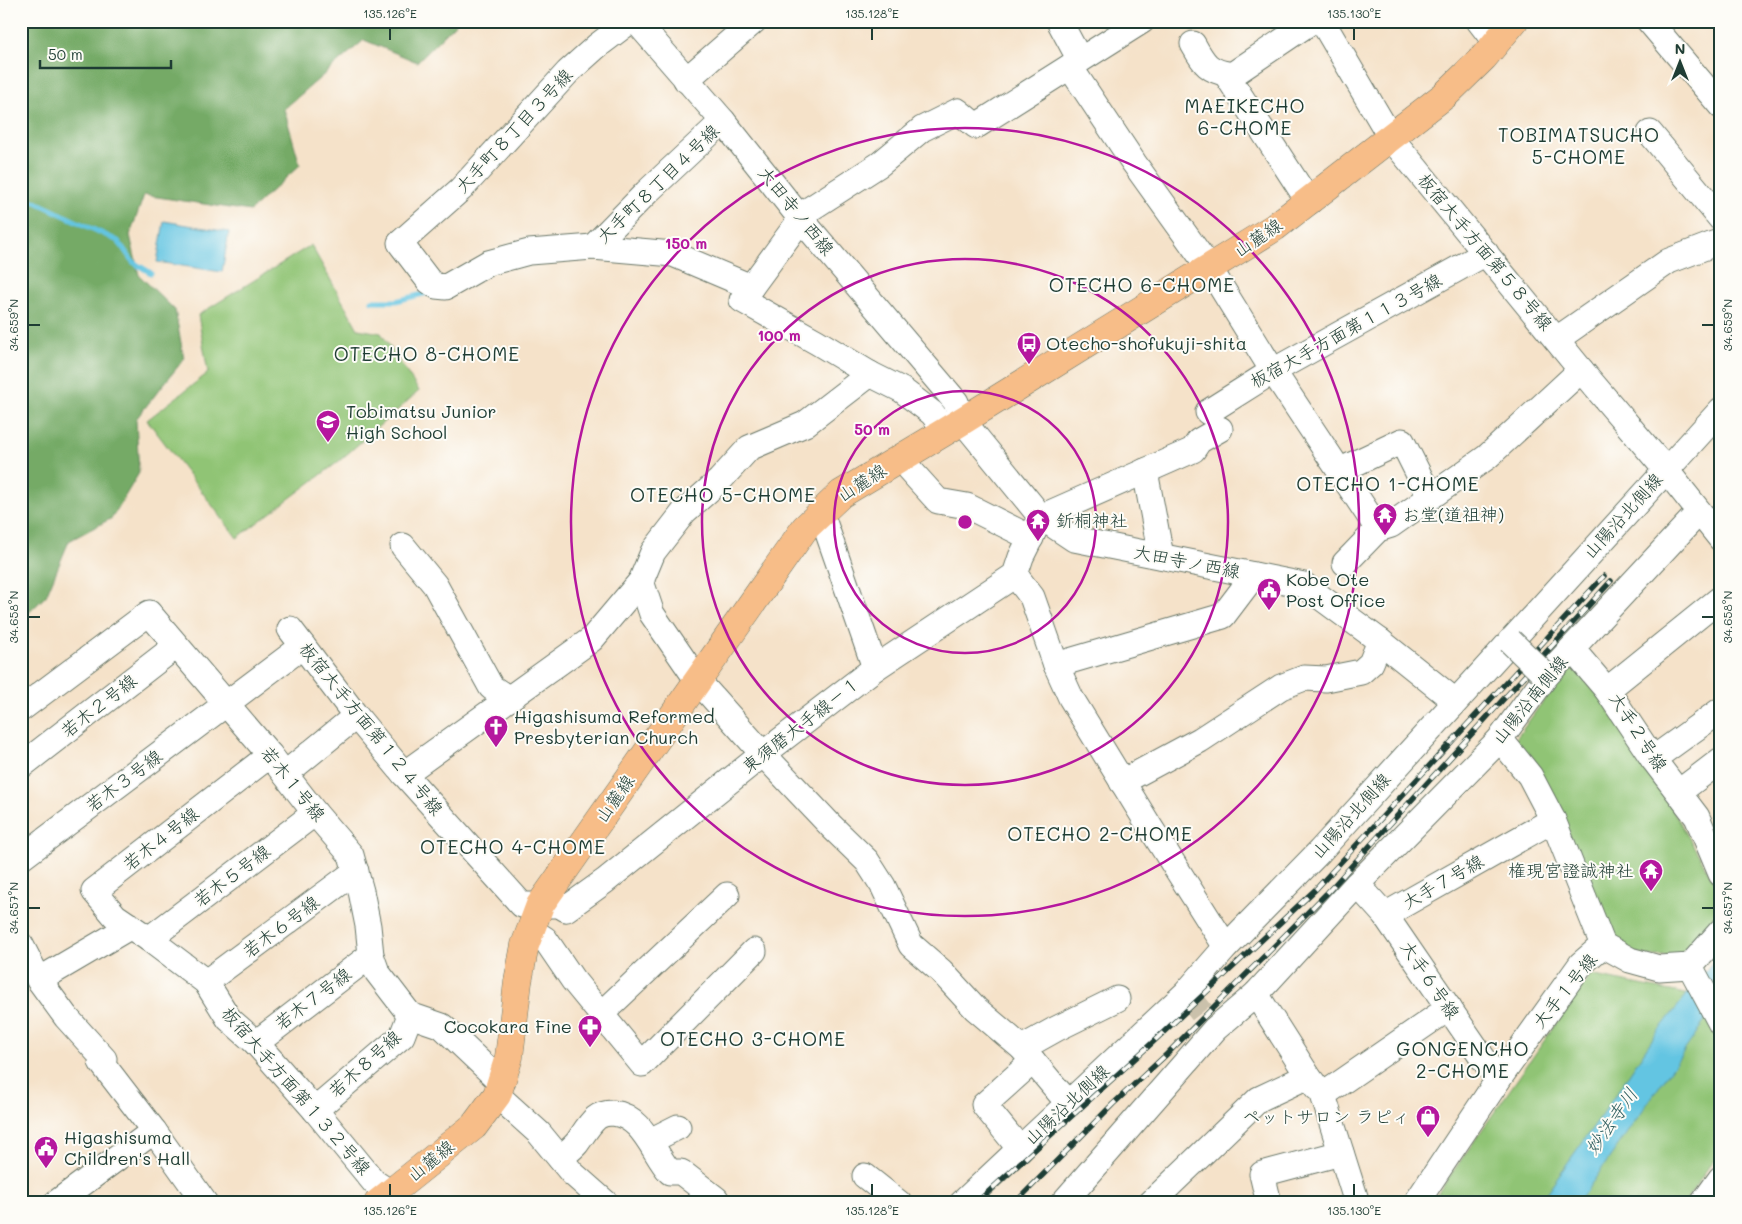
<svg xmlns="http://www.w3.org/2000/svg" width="1742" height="1224" font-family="Mali,'Klee One',sans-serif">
<rect width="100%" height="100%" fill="#fdfcf7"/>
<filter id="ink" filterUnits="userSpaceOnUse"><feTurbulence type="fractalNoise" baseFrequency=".02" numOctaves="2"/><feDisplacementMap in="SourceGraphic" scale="10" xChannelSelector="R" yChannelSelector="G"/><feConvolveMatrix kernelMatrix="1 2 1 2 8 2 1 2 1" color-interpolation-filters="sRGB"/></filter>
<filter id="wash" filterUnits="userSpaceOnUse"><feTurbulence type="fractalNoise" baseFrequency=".0096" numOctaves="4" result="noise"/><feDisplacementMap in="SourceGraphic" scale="20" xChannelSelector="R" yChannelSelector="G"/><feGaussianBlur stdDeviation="1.12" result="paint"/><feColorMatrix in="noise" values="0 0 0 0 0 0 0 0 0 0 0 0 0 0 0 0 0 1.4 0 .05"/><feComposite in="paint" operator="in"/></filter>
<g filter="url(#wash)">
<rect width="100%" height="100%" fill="#f5e2c9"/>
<g fill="#90c475" stroke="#588054">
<polygon points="311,245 358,329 381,333 419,391 338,462 237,538 147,420 208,373 198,315"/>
<polygon points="1570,664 1602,699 1669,803 1721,894 1721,913 1684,956 1647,956 1603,945 1515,740"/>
<polygon points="1590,975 1721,1001 1721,1149 1684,1203 1431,1203"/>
</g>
<polygon fill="#74aa66" stroke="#4a744d" points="21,21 458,21 417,62 364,40 284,109 300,165 250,211 144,195 130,235 139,275 175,310 184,359 136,419 139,473 112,518 69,541 46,596 21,620"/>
<g fill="#64c5e2" stroke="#42818b">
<polygon points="164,221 229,232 222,272 157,262"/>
<polygon points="1721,951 1721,998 1578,1203 1539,1203 1608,1106 1653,1038"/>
</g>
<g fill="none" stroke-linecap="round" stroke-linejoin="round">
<g stroke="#64c5e2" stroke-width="5">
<polyline points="21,195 118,241 133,262 151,273"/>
<polyline points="372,301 396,301 431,292"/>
</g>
</g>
</g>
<g filter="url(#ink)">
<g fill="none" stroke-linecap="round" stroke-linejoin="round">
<polyline stroke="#cac1ab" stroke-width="25" stroke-dasharray="25 12" stroke-linecap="butt" points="1186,993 1215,1029"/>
<defs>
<g id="minor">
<polyline points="630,21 597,46 568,72 461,189 400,243 429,281 436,286 446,287 488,263 529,252 593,247 673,254 751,287 742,300 817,342 870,374 902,390 932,413 946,431"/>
<polyline points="636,21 723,121 801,219 956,402 962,420 1041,517 1074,539 1304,585 1380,641 1455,701"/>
<polyline points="1059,21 1080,60"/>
<polyline points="1322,21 1391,138 1581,370 1666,470 1721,539"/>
<polyline points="1479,21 1496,43"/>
<polyline points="1649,21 1721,106"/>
<path d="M1193 44C1204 64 1208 71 1232 75L1312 21"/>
<polyline points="1070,67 1134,163 1210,269 1273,371 1378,529"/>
<polyline points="1226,74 1309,202"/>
<polyline points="686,80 754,21"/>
<polyline points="1650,133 1721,219"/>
<polyline points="799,216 880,164 922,129 958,111 976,126 1142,21"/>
<polyline points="593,247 647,192 723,121"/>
<polyline points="751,287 801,219"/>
<polyline points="1557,339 1669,261 1721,241"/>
<polyline points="1208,412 1273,371 1486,253"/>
<polyline points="900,459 938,501 967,506 1031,538"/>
<polyline points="1145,471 1161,556"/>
<polyline points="1339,471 1402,441 1430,497"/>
<polyline points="821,513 875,668"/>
<polyline points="403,546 435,585 491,687 509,699"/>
<polyline points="1345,563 1378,529 1391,525 1487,457 1581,370"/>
<polyline points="1015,575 1032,597 1056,665 1071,698 1150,827 1226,947"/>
<polyline points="641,581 652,614 698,681 763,754 832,827 867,861 883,886 911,945 941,971 976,1009 1022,1048 1069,1104"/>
<polyline points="290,629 356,716 404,774 522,905 559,905 566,909 605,881 763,754 875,668 1015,575 1021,557 1041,517 1193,450 1199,441 1220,429"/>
<polyline points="1572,649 1607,690 1653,759 1697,817 1721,874"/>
<polyline points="1056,665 1223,616 1254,575"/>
<polyline points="1607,690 1721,598"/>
<polyline points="21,709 149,613 270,755 315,813 351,855 361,891 368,926 371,955 377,972 410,1015 442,1026 502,1083"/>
<polyline points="1500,739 1530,776 1553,820 1603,945"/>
<polyline points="270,755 94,891 115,916 149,939 206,982 229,1019 256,1043 315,1110 374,1182 391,1193 397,1203"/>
<polyline points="1653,759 1721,710"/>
<polyline points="21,766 176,646"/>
<polyline points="285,774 356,716"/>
<polyline points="404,774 592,639 641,581 653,552 684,512 720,480 749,448 805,424 870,374"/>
<polyline points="1122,782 1200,740 1281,687 1304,678 1326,679 1361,672 1371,663 1380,641"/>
<polyline points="1679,792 1721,760"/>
<polyline points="21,858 303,646"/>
<polyline points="1357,884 1385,915 1498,1080"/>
<polyline points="1385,915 1553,820"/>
<polyline points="531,930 545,939 573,980 642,1064 754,951"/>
<polyline points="149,939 315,813"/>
<polyline points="21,945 39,980 66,1017 104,1059 101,1062 154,1131 205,1203"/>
<polyline points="1603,945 1630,960 1659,968 1690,966 1721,931"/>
<polyline points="1690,966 1721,1024"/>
<polyline points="39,980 131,926"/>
<polyline points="206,982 356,871"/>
<polyline points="1256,994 1308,1076 1317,1088"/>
<polyline points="601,1014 727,895"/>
<polyline points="256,1043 371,955"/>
<polyline points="1022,1048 1056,1029 1117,999"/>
<polyline points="497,1095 539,1133 572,1173 606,1203"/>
<polyline points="315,1110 402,1036 410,1015"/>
<polyline points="650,1141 678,1127"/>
<polyline points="1020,1149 984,1105 1033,1061"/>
<path d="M560 1158C566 1153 572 1149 577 1143 583 1135 588 1125 596 1118 601 1114 607 1113 613 1113 643 1116 653 1153 670 1172H681L716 1199"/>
<polyline points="865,1176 899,1203"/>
<polyline points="56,1203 154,1131"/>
<polyline points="962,1203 1186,993 1226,947 1320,851 1721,410"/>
<polyline points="1063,1203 1215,1029 1256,994 1357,884 1500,739 1546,676 1699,512"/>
<polyline points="1151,1203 1259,1099 1308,1076"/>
<polyline points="1269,1203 1262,1174 1341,1153"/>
<polyline points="1357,1203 1323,1095 1449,1008"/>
<polyline points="1416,1203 1498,1080 1581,964 1603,945"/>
<polyline points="1703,1203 1721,1178"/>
</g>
<polyline id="major" points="378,1203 474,1126 497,1095 509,1057 518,982 525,945 540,905 805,528 841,494 946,431 1275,227 1445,95 1484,57 1514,21"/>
</defs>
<use href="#minor" stroke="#6a7768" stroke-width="27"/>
<use href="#major" stroke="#6a7768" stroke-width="29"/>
<use href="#minor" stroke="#fff" stroke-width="25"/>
<use href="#major" stroke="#f7bd88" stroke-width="28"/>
<defs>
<g id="rail">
<polyline points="976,1203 1152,1043 1316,889 1604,576"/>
<polyline points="1015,1203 1113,1104 1167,1054 1326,894 1611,581"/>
</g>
</defs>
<use href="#rail" stroke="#1f3d34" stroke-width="5.5"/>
<use href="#rail" stroke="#fdfcf7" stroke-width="4" stroke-dasharray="11" stroke-linecap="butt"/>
<defs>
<polyline id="minor-bridge" points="1510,641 1546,676"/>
</defs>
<use href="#minor-bridge" stroke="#6a7768" stroke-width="27" stroke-linecap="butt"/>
<use href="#minor-bridge" stroke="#fff" stroke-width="25"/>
</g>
</g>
<path fill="none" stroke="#1f3d34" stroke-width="2" d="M390 28V40M872 28V40M1354 28V40M28 325H40M1702 325H1714M28 617H40M1702 617H1714M28 908H40M1702 908H1714M390 1184V1196M872 1184V1196M1354 1184V1196"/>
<g fill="none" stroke="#b5179e" stroke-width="2.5">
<circle cx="965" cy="522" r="131"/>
<circle cx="965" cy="522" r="263"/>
<circle cx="965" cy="522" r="394"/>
</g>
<defs>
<symbol id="bus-pin" viewBox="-11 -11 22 30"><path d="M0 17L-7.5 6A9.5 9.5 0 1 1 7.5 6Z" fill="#b5179e" stroke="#fdfcf7"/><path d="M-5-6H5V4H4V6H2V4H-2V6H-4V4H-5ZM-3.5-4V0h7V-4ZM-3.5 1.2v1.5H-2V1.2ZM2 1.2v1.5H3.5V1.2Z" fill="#fff"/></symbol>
<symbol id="school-pin" viewBox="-11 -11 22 30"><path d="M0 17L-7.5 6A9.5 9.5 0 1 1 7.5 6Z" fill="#b5179e" stroke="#fdfcf7"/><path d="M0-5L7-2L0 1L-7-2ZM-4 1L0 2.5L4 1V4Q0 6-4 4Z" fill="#fff"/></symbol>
<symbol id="temple-pin" viewBox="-11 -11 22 30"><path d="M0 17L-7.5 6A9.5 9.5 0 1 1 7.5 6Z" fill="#b5179e" stroke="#fdfcf7"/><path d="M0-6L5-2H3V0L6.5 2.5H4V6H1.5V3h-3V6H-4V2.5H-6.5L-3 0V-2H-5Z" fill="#fff"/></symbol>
<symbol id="civic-pin" viewBox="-11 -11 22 30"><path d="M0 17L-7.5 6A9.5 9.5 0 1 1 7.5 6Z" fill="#b5179e" stroke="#fdfcf7"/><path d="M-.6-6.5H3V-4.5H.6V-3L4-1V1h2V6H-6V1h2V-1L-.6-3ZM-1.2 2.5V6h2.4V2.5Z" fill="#fff"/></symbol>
<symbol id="church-pin" viewBox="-11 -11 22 30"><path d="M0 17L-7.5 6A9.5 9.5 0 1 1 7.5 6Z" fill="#b5179e" stroke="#fdfcf7"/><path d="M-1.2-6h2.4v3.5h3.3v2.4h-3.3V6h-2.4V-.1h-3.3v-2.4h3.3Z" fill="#fff"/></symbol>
<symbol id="pharmacy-pin" viewBox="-11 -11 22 30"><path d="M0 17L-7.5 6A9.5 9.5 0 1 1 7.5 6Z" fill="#b5179e" stroke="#fdfcf7"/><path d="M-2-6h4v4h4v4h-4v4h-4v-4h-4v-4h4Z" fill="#fff"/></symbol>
<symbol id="shop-pin" viewBox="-11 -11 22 30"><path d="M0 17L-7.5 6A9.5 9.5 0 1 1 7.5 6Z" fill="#b5179e" stroke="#fdfcf7"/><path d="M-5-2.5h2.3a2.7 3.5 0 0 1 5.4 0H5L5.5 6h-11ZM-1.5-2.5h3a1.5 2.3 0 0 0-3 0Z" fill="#fff"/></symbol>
</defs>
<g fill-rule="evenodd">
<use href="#bus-pin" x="1015" y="330" width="28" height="38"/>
<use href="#school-pin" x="314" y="408" width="28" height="38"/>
<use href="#temple-pin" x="1371" y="501" width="28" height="38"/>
<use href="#temple-pin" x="1024" y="507" width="28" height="38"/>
<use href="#civic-pin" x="1255" y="576" width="28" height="38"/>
<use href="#church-pin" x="482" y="713" width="28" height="38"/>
<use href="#temple-pin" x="1637" y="857" width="28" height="38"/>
<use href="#pharmacy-pin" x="576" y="1013" width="28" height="38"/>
<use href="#shop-pin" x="1414" y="1103" width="28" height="38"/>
<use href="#civic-pin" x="32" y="1134" width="28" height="38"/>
</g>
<g text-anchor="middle" stroke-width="4" stroke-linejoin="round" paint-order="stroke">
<g font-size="18" fill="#1f3d34" stroke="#fdfcf7">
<text transform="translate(514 131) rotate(-47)" y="6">大手町８丁目３号線</text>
<text transform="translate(658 184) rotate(-44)" y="6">大手町８丁目４号線</text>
<text transform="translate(796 211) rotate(51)" y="6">大田寺ノ西線</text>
<text transform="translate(1258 238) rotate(-34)" y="6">山麓線</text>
<text transform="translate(1485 252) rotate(50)" y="6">板宿大手方面第５８号線</text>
<text transform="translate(1346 331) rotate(-29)" y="6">板宿大手方面第１１３号線</text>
<text transform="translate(862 483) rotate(-33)" y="6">山麓線</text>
<text transform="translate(1623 516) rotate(-48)" y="6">山陽沿北側線</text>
<text transform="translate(1187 562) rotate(11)" y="6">大田寺ノ西線</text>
<text transform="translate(1530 700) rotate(-51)" y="6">山陽沿南側線</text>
<text transform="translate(99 706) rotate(-38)" y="6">若木２号線</text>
<text transform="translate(801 725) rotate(-38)" y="6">東須磨大手線－１</text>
<text transform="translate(371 729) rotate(51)" y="6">板宿大手方面第１２４号線</text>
<text transform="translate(1638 732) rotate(57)" y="6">大手２号線</text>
<text transform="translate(124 781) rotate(-37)" y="6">若木３号線</text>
<text transform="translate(293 784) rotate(51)" y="6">若木１号線</text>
<text transform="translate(615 799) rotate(-55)" y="6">山麓線</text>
<text transform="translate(1351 816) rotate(-48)" y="6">山陽沿北側線</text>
<text transform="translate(161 839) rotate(-38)" y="6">若木４号線</text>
<text transform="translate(232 876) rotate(-37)" y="6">若木５号線</text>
<text transform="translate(1443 882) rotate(-30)" y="6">大手７号線</text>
<text transform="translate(281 927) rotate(-37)" y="6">若木６号線</text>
<text transform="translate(1430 980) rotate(56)" y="6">大手６号線</text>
<text transform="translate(1565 991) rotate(-51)" y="6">大手１号線</text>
<text transform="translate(313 999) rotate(-37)" y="6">若木７号線</text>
<text transform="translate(365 1064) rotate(-42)" y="6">若木８号線</text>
<text transform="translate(296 1091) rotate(49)" y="6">板宿大手方面第１３２号線</text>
<text transform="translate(1067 1105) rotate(-43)" y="6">山陽沿北側線</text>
<text transform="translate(431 1161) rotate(-39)" y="6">山麓線</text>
</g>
<g font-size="18" fill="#1f3d34" stroke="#fdfcf7" text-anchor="start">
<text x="1046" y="350">Otecho-shofukuji-shita</text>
<text x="346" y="418">Tobimatsu Junior<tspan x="346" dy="21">High School</tspan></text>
<text x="1402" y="521">お堂(道祖神)</text>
<text x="1056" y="527">釿桐神社</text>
<text x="1286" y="586">Kobe Ote<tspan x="1286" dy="21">Post Office</tspan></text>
<text x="514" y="723">Higashisuma Reformed<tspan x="514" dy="21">Presbyterian Church</tspan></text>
<text x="1634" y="877" text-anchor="end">権現宮證誠神社</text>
<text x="572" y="1033" text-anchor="end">Cocokara Fine</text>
<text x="1410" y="1123" text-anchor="end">ペットサロン ラピィ</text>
<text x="64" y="1144">Higashisuma<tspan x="64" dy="21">Children's Hall</tspan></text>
</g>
<g font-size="19" letter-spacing="1" fill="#1f3d34" stroke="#fdfcf7">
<text x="1245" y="113">MAEIKECHO<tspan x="1245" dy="22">6-CHOME</tspan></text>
<text x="1579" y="142">TOBIMATSUCHO<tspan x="1579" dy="22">5-CHOME</tspan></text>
<text x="1142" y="292">OTECHO 6-CHOME</text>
<text x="427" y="361">OTECHO 8-CHOME</text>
<text x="1388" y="491">OTECHO 1-CHOME</text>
<text x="723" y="502">OTECHO 5-CHOME</text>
<text x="1100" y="841">OTECHO 2-CHOME</text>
<text x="513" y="854">OTECHO 4-CHOME</text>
<text x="753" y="1046">OTECHO 3-CHOME</text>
<text x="1463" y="1056">GONGENCHO<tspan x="1463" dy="22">2-CHOME</tspan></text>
</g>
<g font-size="19" font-style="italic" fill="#305f60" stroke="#fdfcf7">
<text transform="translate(1611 1121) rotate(-55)" y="7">妙法寺川</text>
</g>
</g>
<circle cx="965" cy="522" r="8" fill="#b5179e" stroke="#fdfcf7" stroke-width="2.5"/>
<g font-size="15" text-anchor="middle" font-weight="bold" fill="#b5179e" stroke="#fdfcf7" stroke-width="4" stroke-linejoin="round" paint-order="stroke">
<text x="686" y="249">150 m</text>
<text x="779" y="341">100 m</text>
<text x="872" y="435">50 m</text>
</g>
<rect width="1742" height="1224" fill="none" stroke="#fdfcf7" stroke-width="55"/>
<g transform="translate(1680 62)" stroke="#fdfcf7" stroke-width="4" paint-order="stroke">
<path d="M0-4L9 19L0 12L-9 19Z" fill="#1f3d34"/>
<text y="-8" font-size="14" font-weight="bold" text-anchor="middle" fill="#1f3d34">N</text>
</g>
<path d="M40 60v8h131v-8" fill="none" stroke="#1f3d34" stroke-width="2.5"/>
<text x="48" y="60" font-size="15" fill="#1f3d34" stroke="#fdfcf7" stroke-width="4" paint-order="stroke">50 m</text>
<rect x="28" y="28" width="1686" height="1168" fill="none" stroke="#1f3d34" stroke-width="2"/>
<g font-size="12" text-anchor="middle" fill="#1f3d34">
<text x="390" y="18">135.126°E</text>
<text x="872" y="18">135.128°E</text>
<text x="1354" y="18">135.130°E</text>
<text transform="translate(14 325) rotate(-90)" y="4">34.659°N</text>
<text transform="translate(1728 325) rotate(-90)" y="4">34.659°N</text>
<text transform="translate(14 617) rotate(-90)" y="4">34.658°N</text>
<text transform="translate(1728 617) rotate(-90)" y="4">34.658°N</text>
<text transform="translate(14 908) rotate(-90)" y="4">34.657°N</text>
<text transform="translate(1728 908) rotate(-90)" y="4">34.657°N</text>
<text x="390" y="1215">135.126°E</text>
<text x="872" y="1215">135.128°E</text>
<text x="1354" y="1215">135.130°E</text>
</g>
</svg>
